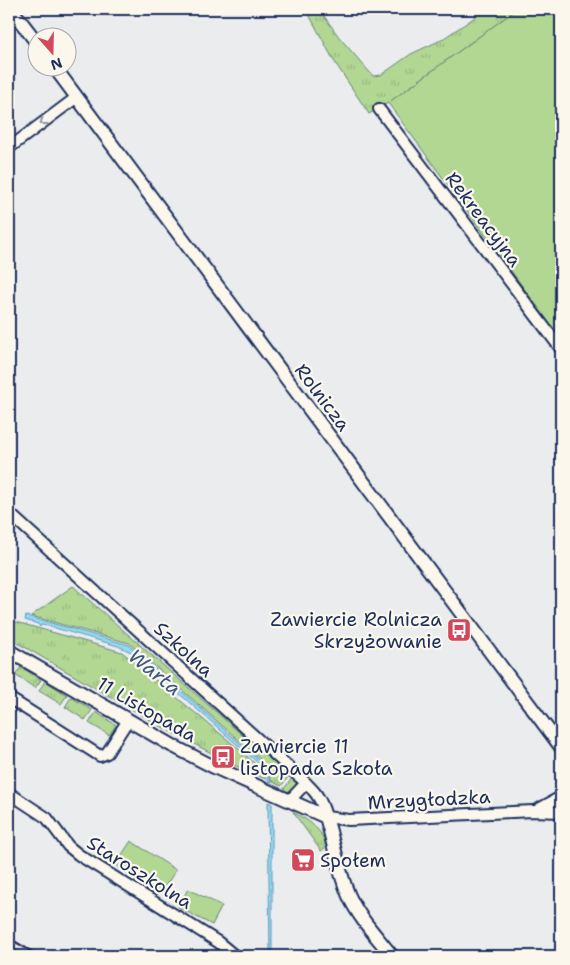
<svg xmlns="http://www.w3.org/2000/svg" width="570" height="965" font-family="'Shantell Sans',sans-serif">
<defs>
<pattern id="grass-tufts" width="24" height="20" patternUnits="userSpaceOnUse" patternTransform="scale(1.25)"><rect width="24" height="20" fill="#b1d793"/><path d="M3 7l-1-3M5 7V3M7 7l1-3M15 17l-1-3M17 17v-4M19 17l1-3" fill="none" stroke="#98b981"/></pattern>
</defs>
<rect width="100%" height="100%" fill="#ebeced"/>
<filter id="ink" filterUnits="userSpaceOnUse"><feTurbulence type="fractalNoise" baseFrequency=".02" numOctaves="2"/><feDisplacementMap in="SourceGraphic" scale="10" xChannelSelector="R" yChannelSelector="G"/><feConvolveMatrix kernelMatrix="1 2 1 2 8 2 1 2 1" color-interpolation-filters="sRGB"/></filter>
<g filter="url(#ink)">
<g fill="url(#grass-tufts)" stroke="#668378">
<polygon points="306,9 319,9 339,37 373,76 381,75 411,54 441,40 468,22 485,9 517,9 388,103 369,114 334,61"/>
<polygon points="73,586 289,776 281,786 271,781 267,767 261,760 129,643 31,616"/>
<polygon points="9,620 122,652 240,750 262,770 266,779 229,763 231,758 219,753 217,756 171,732 9,638"/>
<polygon points="21,667 41,680 35,688 15,675"/>
<polygon points="45,681 67,695 61,704 39,691"/>
<polygon points="71,697 92,710 85,720 65,707"/>
<polygon points="96,712 116,725 109,735 89,723"/>
<polygon points="293,777 297,781 294,789 287,792 283,790"/>
<path d="M293 812C308 820 323 829 326 847L321 851Z"/>
</g>
<g fill="#b1d793" stroke="#668378">
<polygon points="517,9 561,9 561,339 388,103"/>
<polygon points="131,841 176,870 160,894 115,865"/>
<polygon points="188,889 222,906 212,925 178,907"/>
</g>
<g fill="#92daf3" stroke="#6296b7">
<path d="M26 616 129 645 261 762 268 771 271 783 268 781C268 773 263 768 258 763L133 653 118 646 48 626 41 625 40 627 38 624 25 620Z"/>
<polygon points="268,802 272,804 272,956 270,956"/>
</g>
<g fill="none" stroke-linecap="round" stroke-linejoin="round">
<defs>
<g id="minor">
<polyline points="379,109 561,349"/>
<polyline points="9,148 77,97"/>
<path d="M9 513 294 772C311 788 320 793 326 817L349 820 533 811 561 812"/>
<polyline points="9,698 100,756 107,753 128,720"/>
<polyline points="9,793 47,818 68,846 79,855 218,942 235,956"/>
<polyline points="289,801 306,783"/>
<polyline points="539,809 561,797"/>
</g>
<g id="tertiary">
<polyline points="11,9 38,44"/>
<polyline points="55,68 561,747"/>
<path d="M9 651 173 746 212 766 326 817C334 843 338 871 349 896 359 918 377 937 392 956"/>
</g>
</defs>
<use href="#minor" stroke="#1b2f5e" stroke-width="14"/>
<use href="#tertiary" stroke="#1b2f5e" stroke-width="16"/>
<use href="#minor" stroke="#fbf7ec" stroke-width="10"/>
<use href="#tertiary" stroke="#fbf7ec" stroke-width="12"/>
<g stroke="#1b2f5e" stroke-width="2.5">
<polyline points="9,938 39,956"/>
<polyline points="9,947 24,956"/>
</g>
</g>
<defs><path id="oneway-chevron" d="M-2-3.5L2.5 0L-2 3.5" fill="none" stroke-width="1.6" stroke-linecap="round" stroke-linejoin="round" transform="scale(1.25)"/></defs>
<use stroke="#8b93a5" href="#oneway-chevron" transform="translate(43 122) rotate(143)"/>
</g>
<defs>
<symbol id="bus-square" viewBox="-11 -11 22 22"><rect x="-9" y="-9" width="18" height="18" rx="4" fill="#d1495b" stroke="#fbf7ec"/><path d="M-5-6H5V4H4V6H2V4H-2V6H-4V4H-5ZM-3.5-4V0h7V-4ZM-3.5 1.2v1.5H-2V1.2ZM2 1.2v1.5H3.5V1.2Z" fill="#fff"/></symbol>
<symbol id="supermarket-square" viewBox="-11 -11 22 22"><rect x="-9" y="-9" width="18" height="18" rx="4" fill="#d1495b" stroke="#fbf7ec"/><path d="M-6-5.5h2.5l.6 2H6L4.5 2H-2.5L-4.4-4H-6ZM-1.5 3.2a1.3 1.3 0 1 0 .1 0ZM3 3.2a1.3 1.3 0 1 0 .1 0Z" fill="#fff"/></symbol>
</defs>
<g fill-rule="evenodd">
<use href="#bus-square" x="445" y="616" width="28" height="28"/>
<use href="#bus-square" x="209" y="743" width="28" height="28"/>
<use href="#supermarket-square" x="289" y="846" width="28" height="28"/>
</g>
<g text-anchor="middle" stroke-width="4.5" stroke-linejoin="round" paint-order="stroke">
<g font-size="19" fill="#1b2f5e" stroke="#fbf7ec">
<text transform="translate(484 219) rotate(53)" y="7">Rekreacyjna</text>
<text transform="translate(323 397) rotate(53)" y="7">Rolnicza</text>
<text transform="translate(184 649) rotate(42)" y="7">Szkolna</text>
<text transform="translate(147 709) rotate(30)" y="7">11 Listopada</text>
<text transform="translate(429 799) rotate(-3)" y="7">Mrzygłodzka</text>
<text transform="translate(140 872) rotate(32)" y="7">Staroszkolna</text>
</g>
<g font-size="19" fill="#1b2f5e" stroke="#fbf7ec" text-anchor="start">
<text x="442" y="626" text-anchor="end">Zawiercie Rolnicza<tspan x="442" dy="22">Skrzyżowanie</tspan></text>
<text x="240" y="753">Zawiercie 11<tspan x="240" dy="22">listopada Szkoła</tspan></text>
<text x="320" y="867">Społem</text>
</g>
<g font-size="20" font-style="italic" fill="#395a83" stroke="#fbf7ec">
<text transform="translate(155 672) rotate(39)" y="7">Warta</text>
</g>
</g>
<rect width="570" height="965" fill="none" stroke="#fbf7ec" stroke-width="30"/>
<rect x="15" y="15" width="540" height="935" fill="none" stroke="#1b2f5e" stroke-width="2" filter="url(#ink)"/>
<g transform="translate(52 52) rotate(160)"><circle r="24" fill="#fbf7ec" stroke="#a1a7b3"/>
<path d="M0-4L9 19L0 12L-9 19Z" fill="#d1495b"/>
<text y="-8" font-size="14" font-weight="bold" text-anchor="middle" fill="#1b2f5e">N</text>
</g>
</svg>
